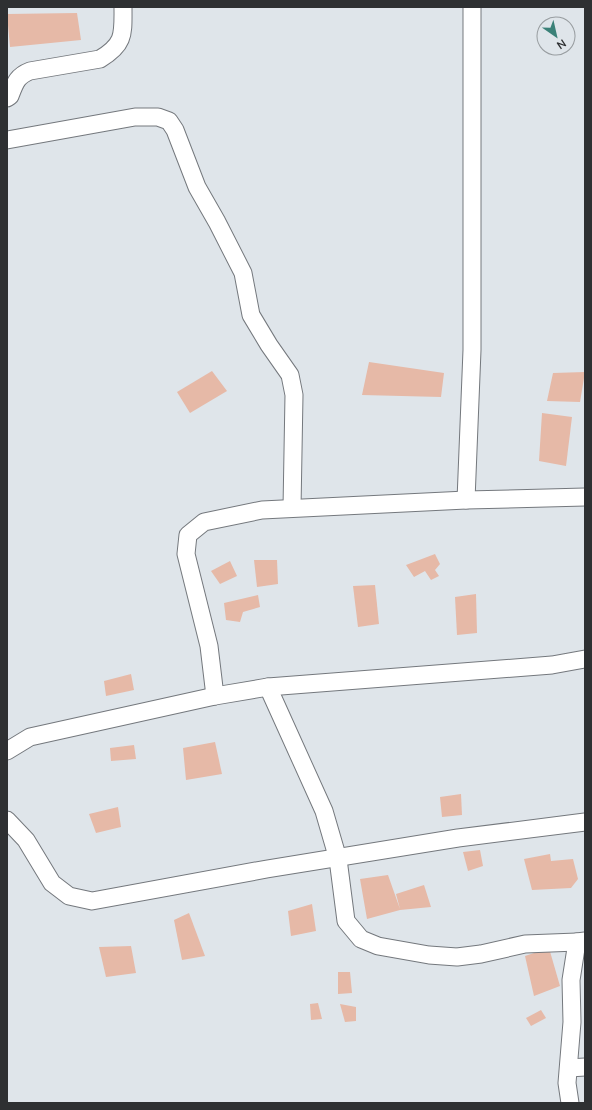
<svg xmlns="http://www.w3.org/2000/svg" width="592" height="1110" font-family="Mulish,sans-serif">
<rect width="100%" height="100%" fill="#dfe5ea"/>
<g fill="#e6b9a7">
<polygon points="77,13 81,40 10,47 7,14"/>
<polygon points="369,362 444,373 441,397 362,395"/>
<polygon points="212,371 227,391 190,413 177,392"/>
<polygon points="585,372 580,402 547,401 553,373"/>
<polygon points="542,413 572,417 566,466 539,461"/>
<polygon points="435,554 440,564 435,570 439,576 431,580 425,571 414,577 406,565"/>
<polygon points="254,560 277,560 278,584 257,587"/>
<polygon points="230,561 237,576 220,584 211,571"/>
<polygon points="375,585 379,624 358,627 353,586"/>
<polygon points="476,594 477,633 457,635 455,597"/>
<polygon points="258,595 260,607 243,612 240,622 226,620 224,603"/>
<polygon points="131,674 134,690 106,696 104,681"/>
<polygon points="215,742 222,774 186,780 183,748"/>
<polygon points="134,745 136,759 111,761 110,748"/>
<polygon points="461,794 462,815 442,817 440,797"/>
<polygon points="118,807 121,827 96,833 89,814"/>
<polygon points="480,850 483,866 468,871 463,852"/>
<polygon points="550,854 551,861 573,859 578,879 571,888 532,890 524,859"/>
<polygon points="388,875 400,909 396,894 424,885 431,907 400,910 367,919 360,879"/>
<polygon points="312,904 316,931 291,936 288,911"/>
<polygon points="189,913 205,956 182,960 174,920"/>
<polygon points="131,946 136,973 106,977 99,947"/>
<polygon points="549,948 560,986 534,996 525,956"/>
<polygon points="338,972 350,972 352,993 338,994"/>
<polygon points="318,1003 322,1019 311,1020 310,1004"/>
<polygon points="340,1004 356,1007 356,1021 345,1022"/>
<polygon points="541,1010 546,1018 531,1026 526,1018"/>
</g>
<g fill="none" stroke-linecap="round" stroke-linejoin="round">
<defs>
<g id="street">
<path d="M7 98 10 96C15 83 17 76 30 71L100 59C125 44 123 34 123 7"/>
<polyline points="7,140 135,117 158,117 169,121 175,130 197,187 217,222 243,273 251,315 269,345 290,375 294,395 292,508"/>
<polyline points="466,500 472,350 472,7"/>
<polyline points="268,687 324,811 338,859 346,921 361,939 378,946 429,955 457,957 481,954 525,944 577,942"/>
<polyline points="215,696 209,646 186,554 188,535 204,522 262,510 466,500 585,497"/>
<polyline points="7,751 30,737 215,696 268,687 552,665 585,659"/>
<polyline points="7,820 26,840 52,883 69,896 92,901 267,869 458,838 585,822"/>
<polyline points="569,1068 585,1067"/>
<polyline points="570,1103 567,1083 572,1022 571,980 577,942 585,941"/>
</g>
</defs>
<use href="#street" stroke="#74787d" stroke-width="19"/>
<use href="#street" stroke="#fff" stroke-width="17"/>
</g>
<rect width="592" height="1110" fill="none" stroke="#2e3032" stroke-width="16"/>
<g transform="translate(556 36) rotate(146)"><circle r="19" fill="#dfe5ea" stroke="#989da0"/>
<path d="M0-3L7 15L0 10L-7 15Z" fill="#3b8178"/>
<text y="-6" font-size="11" font-weight="bold" text-anchor="middle" fill="#2e3032">N</text>
</g>
</svg>
